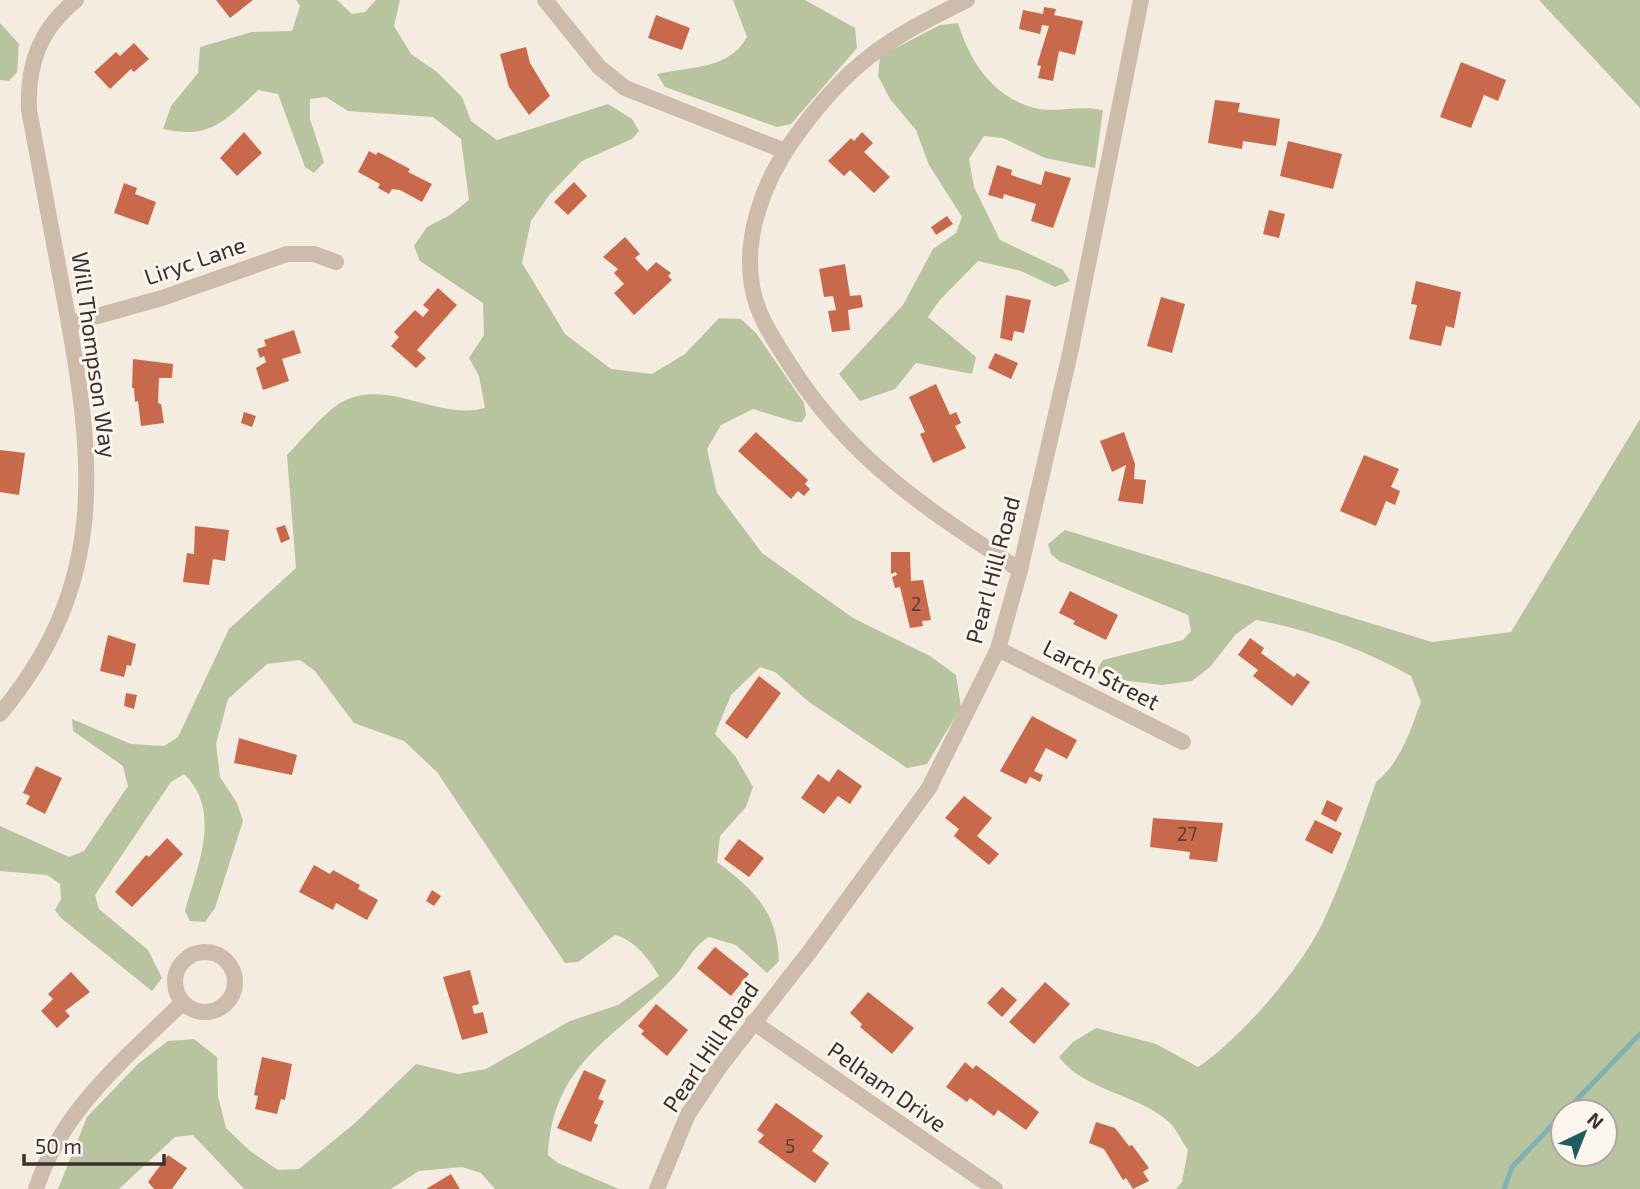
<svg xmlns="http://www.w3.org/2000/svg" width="1640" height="1189" font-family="'Exo 2',sans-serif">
<rect width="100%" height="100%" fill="#f4ebe1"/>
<g fill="#b8c4a0" fill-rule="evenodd">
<path d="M296 0H337L352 14 365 12 376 0H400L394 26 411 54 437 72 462 97 471 121 497 140 608 104 632 119 639 131 632 139 582 161 550 194 531 221 522 263 565 334 611 369 652 374 685 354 719 318 741 319 756 333 804 403 806 415 802 422H795L753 409 721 425 707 449 717 493 762 553 853 618 930 656 956 675 961 707 927 764 907 768 809 702 775 672 760 667 731 695 715 734 735 756 753 787 746 807 720 836 717 862C755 891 777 911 779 961L767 973 736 945 709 937C691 948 688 962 674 977 618 1038 553 1059 548 1155L558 1163 619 1189H495L481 1173 462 1167 419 1171 391 1189H244L193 1135 175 1137 119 1189H58L87 1117 139 1063 168 1041 194 1039 217 1057 218 1096 226 1128 250 1151 278 1170 299 1169 355 1123 416 1064 458 1074 486 1069 570 1021 618 1005 659 976C649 959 635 940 615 935L578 962 565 963 437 772 404 741 354 723 315 671 300 660 267 664 228 699 216 744 220 777 237 803 243 821 215 908 205 922 190 921 185 911C197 867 223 811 184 774L171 782 95 895 99 909 148 950 162 978 152 991 61 918 55 910 61 899 60 884 47 875 0 871V826L69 857 84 851 128 786 123 766 73 731 72 719 131 744 164 746 178 737 229 629 296 568 287 455C302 440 324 412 342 402 387 377 439 421 485 408L479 376 469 358 484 335 483 303 420 261 414 246 427 227 450 215 469 200 461 139 433 117 348 111 326 97 310 99V119L324 162 314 173 305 167 278 94 258 90C226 120 210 140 163 129L171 106 198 73 200 47 252 32 292 31 300 6Z"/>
<path d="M733 0H805L855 28 857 48 791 124 777 127 665 87 657 74C691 66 729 70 747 37Z"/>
<polygon points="1539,0 1640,0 1640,108"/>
<polygon points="0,23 19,44 17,72 9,81 0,80"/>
<path d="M958 23C971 64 994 99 1039 109 1056 112 1081 105 1103 110L1095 168 1045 158 1003 138 984 136 969 159 974 187 1000 240 1063 270 1070 281 1055 287 1021 271 978 261 939 301 928 317 976 357 972 374 916 363 895 389 860 401 839 374 903 305 933 249 956 233 962 217 929 165 916 130 890 99 878 76 880 56 940 25Z"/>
<path d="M1640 419V1189H1176L1182 1182 1188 1150C1182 1142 1177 1130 1170 1123 1138 1093 1085 1092 1059 1057L1073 1042 1096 1028 1156 1044 1198 1067C1240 1039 1301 969 1323 922 1344 877 1360 829 1376 782 1401 762 1410 731 1421 702L1411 676C1363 649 1310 630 1256 620L1236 634 1210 667 1192 681 1162 685 1104 678 1096 671 1103 660 1183 640 1191 631 1188 615 1059 561 1051 554 1048 544 1065 530 1432 642 1511 632ZM1563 1112H1605V1154H1563Z"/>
</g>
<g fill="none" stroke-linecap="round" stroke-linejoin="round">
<g stroke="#7fb0b2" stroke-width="5">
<polyline points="1565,1112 1640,1034"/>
<polyline points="1504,1189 1512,1167 1563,1114"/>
</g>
</g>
<g fill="#c8694b">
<polygon points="216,0 253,0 230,18"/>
<polygon points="1044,7 1056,9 1054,15 1083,21 1075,55 1059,51 1053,81 1038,78 1041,66 1037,65 1049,26 1042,25 1040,34 1019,29 1023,10 1043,14"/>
<polygon points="656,15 690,28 682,50 648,38"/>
<polygon points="134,43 149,59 134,72 131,69 110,89 94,72 116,52 120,56"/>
<polygon points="526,47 530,63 550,96 529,115 509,87 500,54"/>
<polygon points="1461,62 1506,80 1498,101 1484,95 1471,128 1440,117"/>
<polygon points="1215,100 1240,103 1238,112 1280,119 1276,146 1243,141 1242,149 1208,143"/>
<polygon points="244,132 262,153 237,176 220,158"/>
<polygon points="862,132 873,143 864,152 890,177 874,193 850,170 844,176 828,161 851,138 854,141"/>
<polygon points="1288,141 1342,154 1333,189 1280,176"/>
<polygon points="369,151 376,155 378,152 410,169 408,172 432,184 422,202 400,190 392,189 389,194 378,188 380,184 358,172"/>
<polygon points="997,165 1012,170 1011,175 1041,185 1045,171 1071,178 1053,228 1031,221 1036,204 1004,194 1003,199 988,195"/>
<polygon points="574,182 587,196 568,215 554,202"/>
<polygon points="124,183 137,188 135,194 156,202 148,225 114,213"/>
<polygon points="1269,210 1285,214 1279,238 1263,234"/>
<polygon points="947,216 953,224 936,235 931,227"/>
<polygon points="625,237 640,254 635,258 647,271 656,262 671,273 668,276 672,280 634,315 614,293 624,284 614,273 618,269 603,257"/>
<polygon points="845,264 850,296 861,295 863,307 848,310 850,330 832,332 828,311 836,310 833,296 824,297 819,269"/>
<polygon points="1416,281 1461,292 1454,328 1446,326 1441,346 1409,339 1417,305 1411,304"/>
<polygon points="438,288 457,305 417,350 426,358 416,368 391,346 399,337 394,332 415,310 423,317 429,310 423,305"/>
<polygon points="1006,295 1031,300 1024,333 1014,331 1012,341 1000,338"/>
<polygon points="1161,297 1185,304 1172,353 1147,346"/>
<polygon points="294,330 301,353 282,359 289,381 263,390 256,368 266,362 264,356 260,358 257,349 266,346 264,340"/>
<polygon points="995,353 1018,363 1011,379 988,368"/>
<polygon points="133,359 173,364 172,378 159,378 158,403 161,404 164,423 141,426 138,401 135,402 134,388 132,388"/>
<polygon points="936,384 950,415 956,412 961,423 955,426 966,448 933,463 920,434 925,432 909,397"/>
<polygon points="244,412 256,416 252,427 241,423"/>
<polygon points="756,432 808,480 805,484 810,489 804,496 798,491 791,499 738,451"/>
<polygon points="1124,432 1135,464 1134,479 1146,480 1143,504 1118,501 1126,465 1112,472 1100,441"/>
<polygon points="0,450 25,453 19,495 0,492"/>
<polygon points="1364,455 1399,469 1391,487 1400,491 1395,505 1386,501 1376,526 1340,511"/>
<polygon points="285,525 290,539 281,543 276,528"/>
<polygon points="195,526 229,530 225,561 213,559 209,585 183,582 187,553 194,554"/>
<polygon points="891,552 910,552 911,581 923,580 931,620 922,621 923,626 910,628 900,587 895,588 892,577 897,575 896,572 891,574"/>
<polygon points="1070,591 1118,615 1106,640 1073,624 1075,621 1059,613"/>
<polygon points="108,635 136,644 131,666 127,665 124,677 100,671"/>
<polygon points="1250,638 1264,648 1261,653 1294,677 1297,673 1310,682 1292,706 1253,676 1258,670 1238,655"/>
<polygon points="759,676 781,693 747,739 725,723"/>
<polygon points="126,693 137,695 134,709 124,706"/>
<polygon points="1032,716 1077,740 1067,759 1046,748 1034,771 1043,775 1040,782 1030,777 1026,784 1000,771"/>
<polygon points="239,738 297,755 292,775 234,763"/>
<polygon points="36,766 62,778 45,814 26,804 30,796 23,793"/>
<polygon points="838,769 862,786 850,804 838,796 824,814 801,798 818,774 829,782"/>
<polygon points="964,796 992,818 977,836 999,854 989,865 954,836 959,829 945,818"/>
<polygon points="1327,800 1343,808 1336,822 1321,814"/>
<polygon points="1153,818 1223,823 1217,862 1189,859 1190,852 1150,847"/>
<polygon points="1315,820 1342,833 1332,854 1305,840"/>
<polygon points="167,838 183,854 132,907 115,892 146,855 149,857"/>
<polygon points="739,839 764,858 749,877 724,859"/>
<polygon points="314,865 330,874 333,870 360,885 358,889 378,900 367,920 336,903 333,910 299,892"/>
<polygon points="432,890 441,896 434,906 426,901"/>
<polygon points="715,947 749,974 731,996 697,968"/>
<polygon points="470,970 479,1004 472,1006 474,1014 483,1012 488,1033 462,1040 443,977"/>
<polygon points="71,972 90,992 65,1011 70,1016 57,1028 41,1011 53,999 48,994"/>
<polygon points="1045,982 1070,1004 1034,1044 1009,1022"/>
<polygon points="1002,987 1017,1000 1002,1017 987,1003"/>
<polygon points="868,992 914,1028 892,1054 860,1027 862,1024 850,1013"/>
<polygon points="656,1004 688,1030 667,1056 641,1034 644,1031 638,1026"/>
<polygon points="262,1057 292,1064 285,1100 281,1099 277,1114 255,1109 258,1096 254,1095"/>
<polygon points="965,1062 973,1069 976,1065 1039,1112 1026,1130 998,1110 994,1116 970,1098 967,1102 946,1087"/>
<polygon points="584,1070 606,1080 598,1099 604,1101 594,1123 598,1125 591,1142 557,1128"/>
<polygon points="776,1103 823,1136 812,1151 829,1163 815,1183 758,1142 764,1135 757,1130"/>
<polygon points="1096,1122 1115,1128 1129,1146 1132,1145 1149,1168 1143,1172 1149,1181 1133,1189 1126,1178 1123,1180 1104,1149 1089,1143"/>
<polygon points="168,1155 187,1168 172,1189 154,1189 148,1182"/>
<polygon points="451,1174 460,1189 426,1189"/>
</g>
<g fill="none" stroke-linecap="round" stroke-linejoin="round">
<g stroke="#cdbbac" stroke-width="16">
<polyline points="545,0 599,67 625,88 785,151"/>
<path d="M967 0C885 40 847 64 793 140 762 184 741 242 754 295 760 320 776 343 790 365 850 460 928 510 1020 570"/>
<polyline points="69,324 162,298 287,254 314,254 336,262"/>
<polyline points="998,649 1183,742"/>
<path d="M0 714C110 582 94 459 65 302 53 238 41 174 29 110 27 64 40 29 76 0"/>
<circle cx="205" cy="982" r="30"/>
<polyline points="753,1022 995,1189"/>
<path d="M36 1189C62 1109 125 1059 183 1002"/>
<polyline points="657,1189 688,1114 718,1069 810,951 929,788 998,649 1020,570 1071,349 1141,0"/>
</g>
</g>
<g text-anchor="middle" stroke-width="6" stroke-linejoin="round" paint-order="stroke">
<g font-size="19" fill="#5e3e33">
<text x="916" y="611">2</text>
<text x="1187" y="841">27</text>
<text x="790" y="1153">5</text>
</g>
<g font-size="23" fill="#3b302b" stroke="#fbf5ee">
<text transform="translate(195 261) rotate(-19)" y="8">Liryc Lane</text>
<text transform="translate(94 355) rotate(82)" y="8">Will Thompson Way</text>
<text transform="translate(993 570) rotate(-75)" y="8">Pearl Hill Road</text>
<text transform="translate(1101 675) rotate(27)" y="8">Larch Street</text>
<text transform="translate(711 1047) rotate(-56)" y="8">Pearl Hill Road</text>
<text transform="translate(887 1087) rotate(35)" y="8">Pelham Drive</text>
</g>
</g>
<g transform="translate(1584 1133) rotate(43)"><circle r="33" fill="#fbf5ee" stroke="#aea6a0" stroke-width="2"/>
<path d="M0-5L12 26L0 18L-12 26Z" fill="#1f5a5e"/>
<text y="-10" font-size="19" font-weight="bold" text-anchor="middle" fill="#3b302b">N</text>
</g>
<path d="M24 1154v10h140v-10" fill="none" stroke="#3b302b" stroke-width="3.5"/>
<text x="35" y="1154" font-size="21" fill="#3b302b" stroke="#fbf5ee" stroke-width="5" paint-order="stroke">50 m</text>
</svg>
